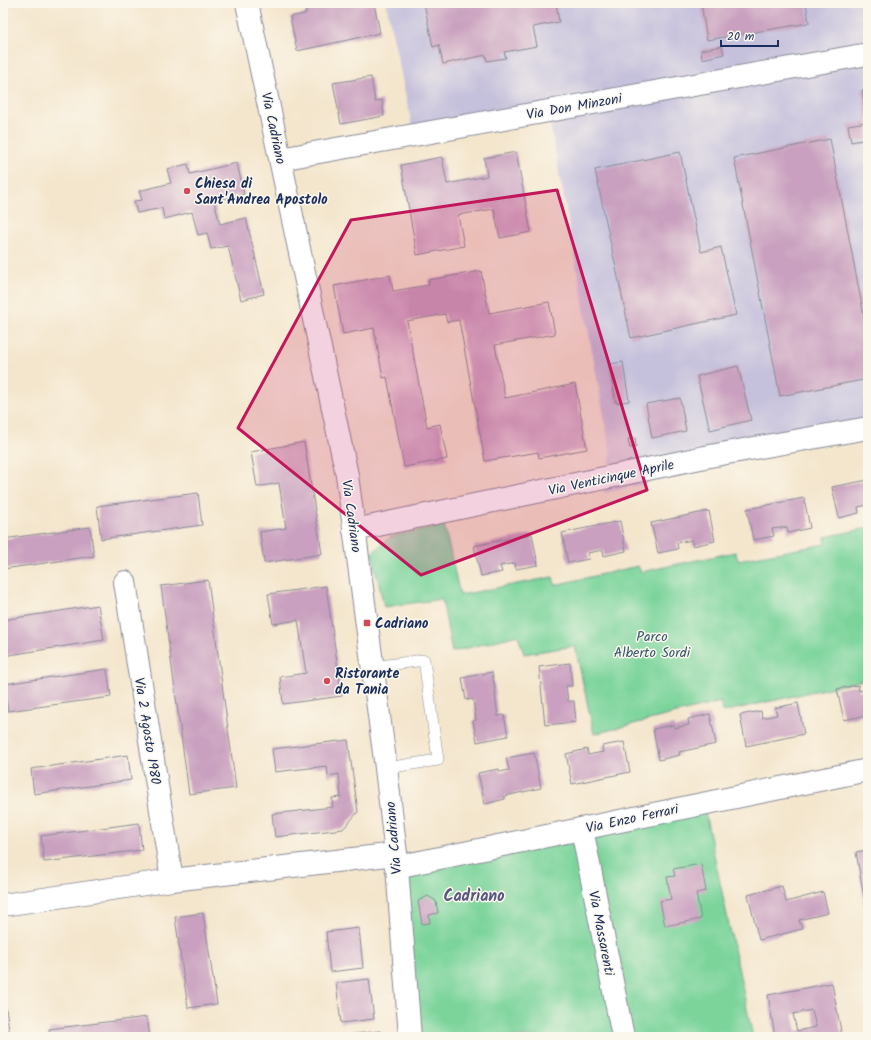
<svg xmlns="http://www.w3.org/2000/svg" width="871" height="1040" font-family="Kalam,sans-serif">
<rect width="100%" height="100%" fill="#fbf7ec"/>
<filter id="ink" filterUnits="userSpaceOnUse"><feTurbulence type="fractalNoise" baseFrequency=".025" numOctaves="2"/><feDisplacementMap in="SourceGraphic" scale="8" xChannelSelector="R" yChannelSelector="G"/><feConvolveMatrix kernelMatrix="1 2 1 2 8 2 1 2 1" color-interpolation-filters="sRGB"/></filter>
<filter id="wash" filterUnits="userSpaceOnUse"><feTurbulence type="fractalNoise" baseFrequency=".012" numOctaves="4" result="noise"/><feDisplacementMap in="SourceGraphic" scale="16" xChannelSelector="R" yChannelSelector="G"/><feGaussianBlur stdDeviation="0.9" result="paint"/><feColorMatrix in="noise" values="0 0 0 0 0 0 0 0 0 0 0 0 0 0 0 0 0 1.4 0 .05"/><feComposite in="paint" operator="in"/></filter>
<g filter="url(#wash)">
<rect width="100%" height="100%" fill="#f4e6cd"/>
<polygon fill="#c5c0db" points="386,3 868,3 868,431 604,493 611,454 549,117 412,126"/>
<g fill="#7bd49b" stroke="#4b827c">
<polygon points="444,525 460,595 553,577 555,585 638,566 641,572 735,552 738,560 826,544 825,537 868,528 868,679 723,712 720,702 594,734 575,646 524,654 518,635 452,652 442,599 384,607 372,553 390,537"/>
<polygon points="703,803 753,1037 410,1037 394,857"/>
</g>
<g id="blocks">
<g fill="#c9a0bf" fill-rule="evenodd">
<polygon points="332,3 353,3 353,5 374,3 380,33 297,51 290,17 305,14 307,8"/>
<polygon points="424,3 556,3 559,22 533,27 537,46 504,52 506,58 487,61 486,55 443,64 439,45 433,47"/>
<polygon points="701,3 806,3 809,23 707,40"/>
<polygon points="722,46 724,54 702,59 701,50"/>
<polygon points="371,77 375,102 382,100 384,116 341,124 333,83"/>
<polygon points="868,89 868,139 851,142 848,125 867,122 862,90"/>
<polygon points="830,139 868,337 868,379 780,396 734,158"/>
<polygon points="516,152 531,232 500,238 494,209 458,215 464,246 417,255 401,165 442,157 447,184 487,176 484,158"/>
<polygon points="680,152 701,252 721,247 736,315 631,338 595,170"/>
<polygon points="237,163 244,194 214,201 220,224 246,218 264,294 241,300 228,246 211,249 207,233 198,235 192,212 164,219 162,208 137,213 134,201 142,200 139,191 171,183 167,169 188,164 190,174"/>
<polygon points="481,271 489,313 549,302 555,334 495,345 505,398 575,384 587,449 539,458 538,452 485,461 459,320 447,322 445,314 407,321 427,427 440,424 447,459 404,467 387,377 383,378 374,328 343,334 334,286 390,275 393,291 429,285 428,280"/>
<polygon points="623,362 629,401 616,403 609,364"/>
<polygon points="738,366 751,420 710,430 697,376"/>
<polygon points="680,398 686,431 652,438 646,404"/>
<polygon points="635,438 636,447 630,448 628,439"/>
<polygon points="304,442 322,554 264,563 260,532 286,528 279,483 257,487 251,452"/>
<polygon points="868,480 868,505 858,507 859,513 839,518 832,487"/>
<polygon points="198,493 202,525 101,539 97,506"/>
<polygon points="804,498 810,528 788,533 787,527 772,529 774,536 753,540 747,509"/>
<polygon points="709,511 715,541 693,546 692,540 677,543 678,549 658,553 651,523"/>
<polygon points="620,521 626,551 604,556 603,550 588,553 589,559 568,563 562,533"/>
<polygon points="90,527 94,556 3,569 3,539"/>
<polygon points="532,534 538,565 516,569 515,563 500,566 502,572 481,576 474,546"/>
<polygon points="208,580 236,788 189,794 161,586"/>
<polygon points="326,586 342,696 283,704 280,677 306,673 298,620 273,624 268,594"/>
<polygon points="98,605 104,640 3,656 3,620"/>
<polygon points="570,663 572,686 566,686 568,701 574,701 576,722 545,725 539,667"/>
<polygon points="107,669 111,697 8,711 4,684"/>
<polygon points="492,672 496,695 495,695 498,716 504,715 508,736 477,742 473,721 476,720 473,699 466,700 462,678"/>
<polygon points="858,685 859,691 868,689 868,715 844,720 837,689"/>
<polygon points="798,703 804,734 746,746 740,715 761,711 762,718 777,715 775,708"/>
<polygon points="710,714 716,744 679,752 680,755 659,760 653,729 674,725 674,728 689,725 688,719"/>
<polygon points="348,740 358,812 343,829 275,837 272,814 333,807 332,798 341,797 339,774 328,776 327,766 275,772 272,749"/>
<polygon points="624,742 630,772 572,784 566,754 587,749 588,755 603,752 602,746"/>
<polygon points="534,753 541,788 505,796 505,799 485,804 478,773 499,769 500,772 509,770 506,758"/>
<polygon points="128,755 131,780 34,794 31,769"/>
<polygon points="139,823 142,850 44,862 41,836"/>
<polygon points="868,850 868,915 867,915 856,852"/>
<polygon points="701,864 706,891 696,893 701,919 665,926 660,901 671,899 667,877 675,876 673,869"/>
<polygon points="782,886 786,902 823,892 828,913 799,920 802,929 759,940 748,895"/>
<polygon points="428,896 436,901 438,913 429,915 430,923 422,924 418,901"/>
<polygon points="203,913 217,1004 188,1008 175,917"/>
<polygon points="359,928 363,968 330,972 326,932"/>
<polygon points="369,979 374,1019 341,1023 336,983"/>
<path d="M832 983 842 1037H775L768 995ZM812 1010 816 1027 797 1031 793 1014Z"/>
<polygon points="3,994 4,994 10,1037 3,1037"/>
<polygon points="147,1017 150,1037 50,1037 49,1029"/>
<polygon points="380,1031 381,1037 347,1037 347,1035"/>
</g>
</g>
</g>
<g filter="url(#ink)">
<use href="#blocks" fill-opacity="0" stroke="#888a96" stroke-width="1"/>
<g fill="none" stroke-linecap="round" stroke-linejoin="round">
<defs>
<polyline id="service" points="373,667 424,660 438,760 386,768"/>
<g id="minor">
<polyline points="280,159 868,54"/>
<polyline points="354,530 710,456 868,428"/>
<polyline points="125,582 172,880"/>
<polyline points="582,829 623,1037"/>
<polyline points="396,867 868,770"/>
<polyline points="3,905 172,880 396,854"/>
</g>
<polyline id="tertiary" points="247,3 347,475 386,768 396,854 410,1037"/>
</defs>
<use href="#service" stroke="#888a96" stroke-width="12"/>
<use href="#minor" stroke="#888a96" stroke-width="24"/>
<use href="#tertiary" stroke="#888a96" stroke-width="24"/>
<use href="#service" stroke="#fff" stroke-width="11"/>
<use href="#minor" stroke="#fff" stroke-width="22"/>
<use href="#tertiary" stroke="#fff" stroke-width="22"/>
</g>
</g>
<path fill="#c2185b" fill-opacity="0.2" stroke="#c2185b" stroke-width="3" stroke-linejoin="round" d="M557 190 647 490 421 575 238 428 351 220Z"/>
<g fill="#d1495b" stroke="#fbf7ec" stroke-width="1.5">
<circle cx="187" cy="191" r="4"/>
<rect x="363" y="619" width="8" height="8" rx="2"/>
<circle cx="327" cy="681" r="4"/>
</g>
<g text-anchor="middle" stroke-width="3" stroke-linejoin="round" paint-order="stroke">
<g font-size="14" fill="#1b2f5e" stroke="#fbf7ec">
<text transform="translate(574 106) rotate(-10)" y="5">Via Don Minzoni</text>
<text transform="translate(274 128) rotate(78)" y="5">Via Cadriano</text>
<text transform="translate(611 477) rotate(-12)" y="5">Via Venticinque Aprile</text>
<text transform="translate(352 516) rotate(82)" y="5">Via Cadriano</text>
<text transform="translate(148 731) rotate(81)" y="5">Via 2 Agosto 1980</text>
<text transform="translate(632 818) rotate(-12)" y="5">Via Enzo Ferrari</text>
<text transform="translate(393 838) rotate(-95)" y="5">Via Cadriano</text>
<text transform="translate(602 933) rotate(79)" y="5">Via Massarenti</text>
</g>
<g font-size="14" font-weight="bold" fill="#1b2f5e" stroke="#fbf7ec" text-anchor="start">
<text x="195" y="188">Chiesa di<tspan x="195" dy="16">Sant'Andrea Apostolo</tspan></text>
<text x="375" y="628">Cadriano</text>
<text x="335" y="678">Ristorante<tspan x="335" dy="16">da Tania</tspan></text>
</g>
<g font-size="14" fill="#33586d" stroke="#fbf7ec">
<text x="652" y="641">Parco<tspan x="652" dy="16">Alberto Sordi</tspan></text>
</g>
<g font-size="16" font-weight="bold" fill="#585780" stroke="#fbf7ec">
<text x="474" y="901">Cadriano</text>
</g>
</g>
<rect width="871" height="1040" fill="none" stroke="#fbf7ec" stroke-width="16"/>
<path d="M721 40v6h57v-6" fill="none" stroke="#1b2f5e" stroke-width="2"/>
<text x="727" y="40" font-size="12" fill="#1b2f5e" stroke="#fbf7ec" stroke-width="3" paint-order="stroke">20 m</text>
</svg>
